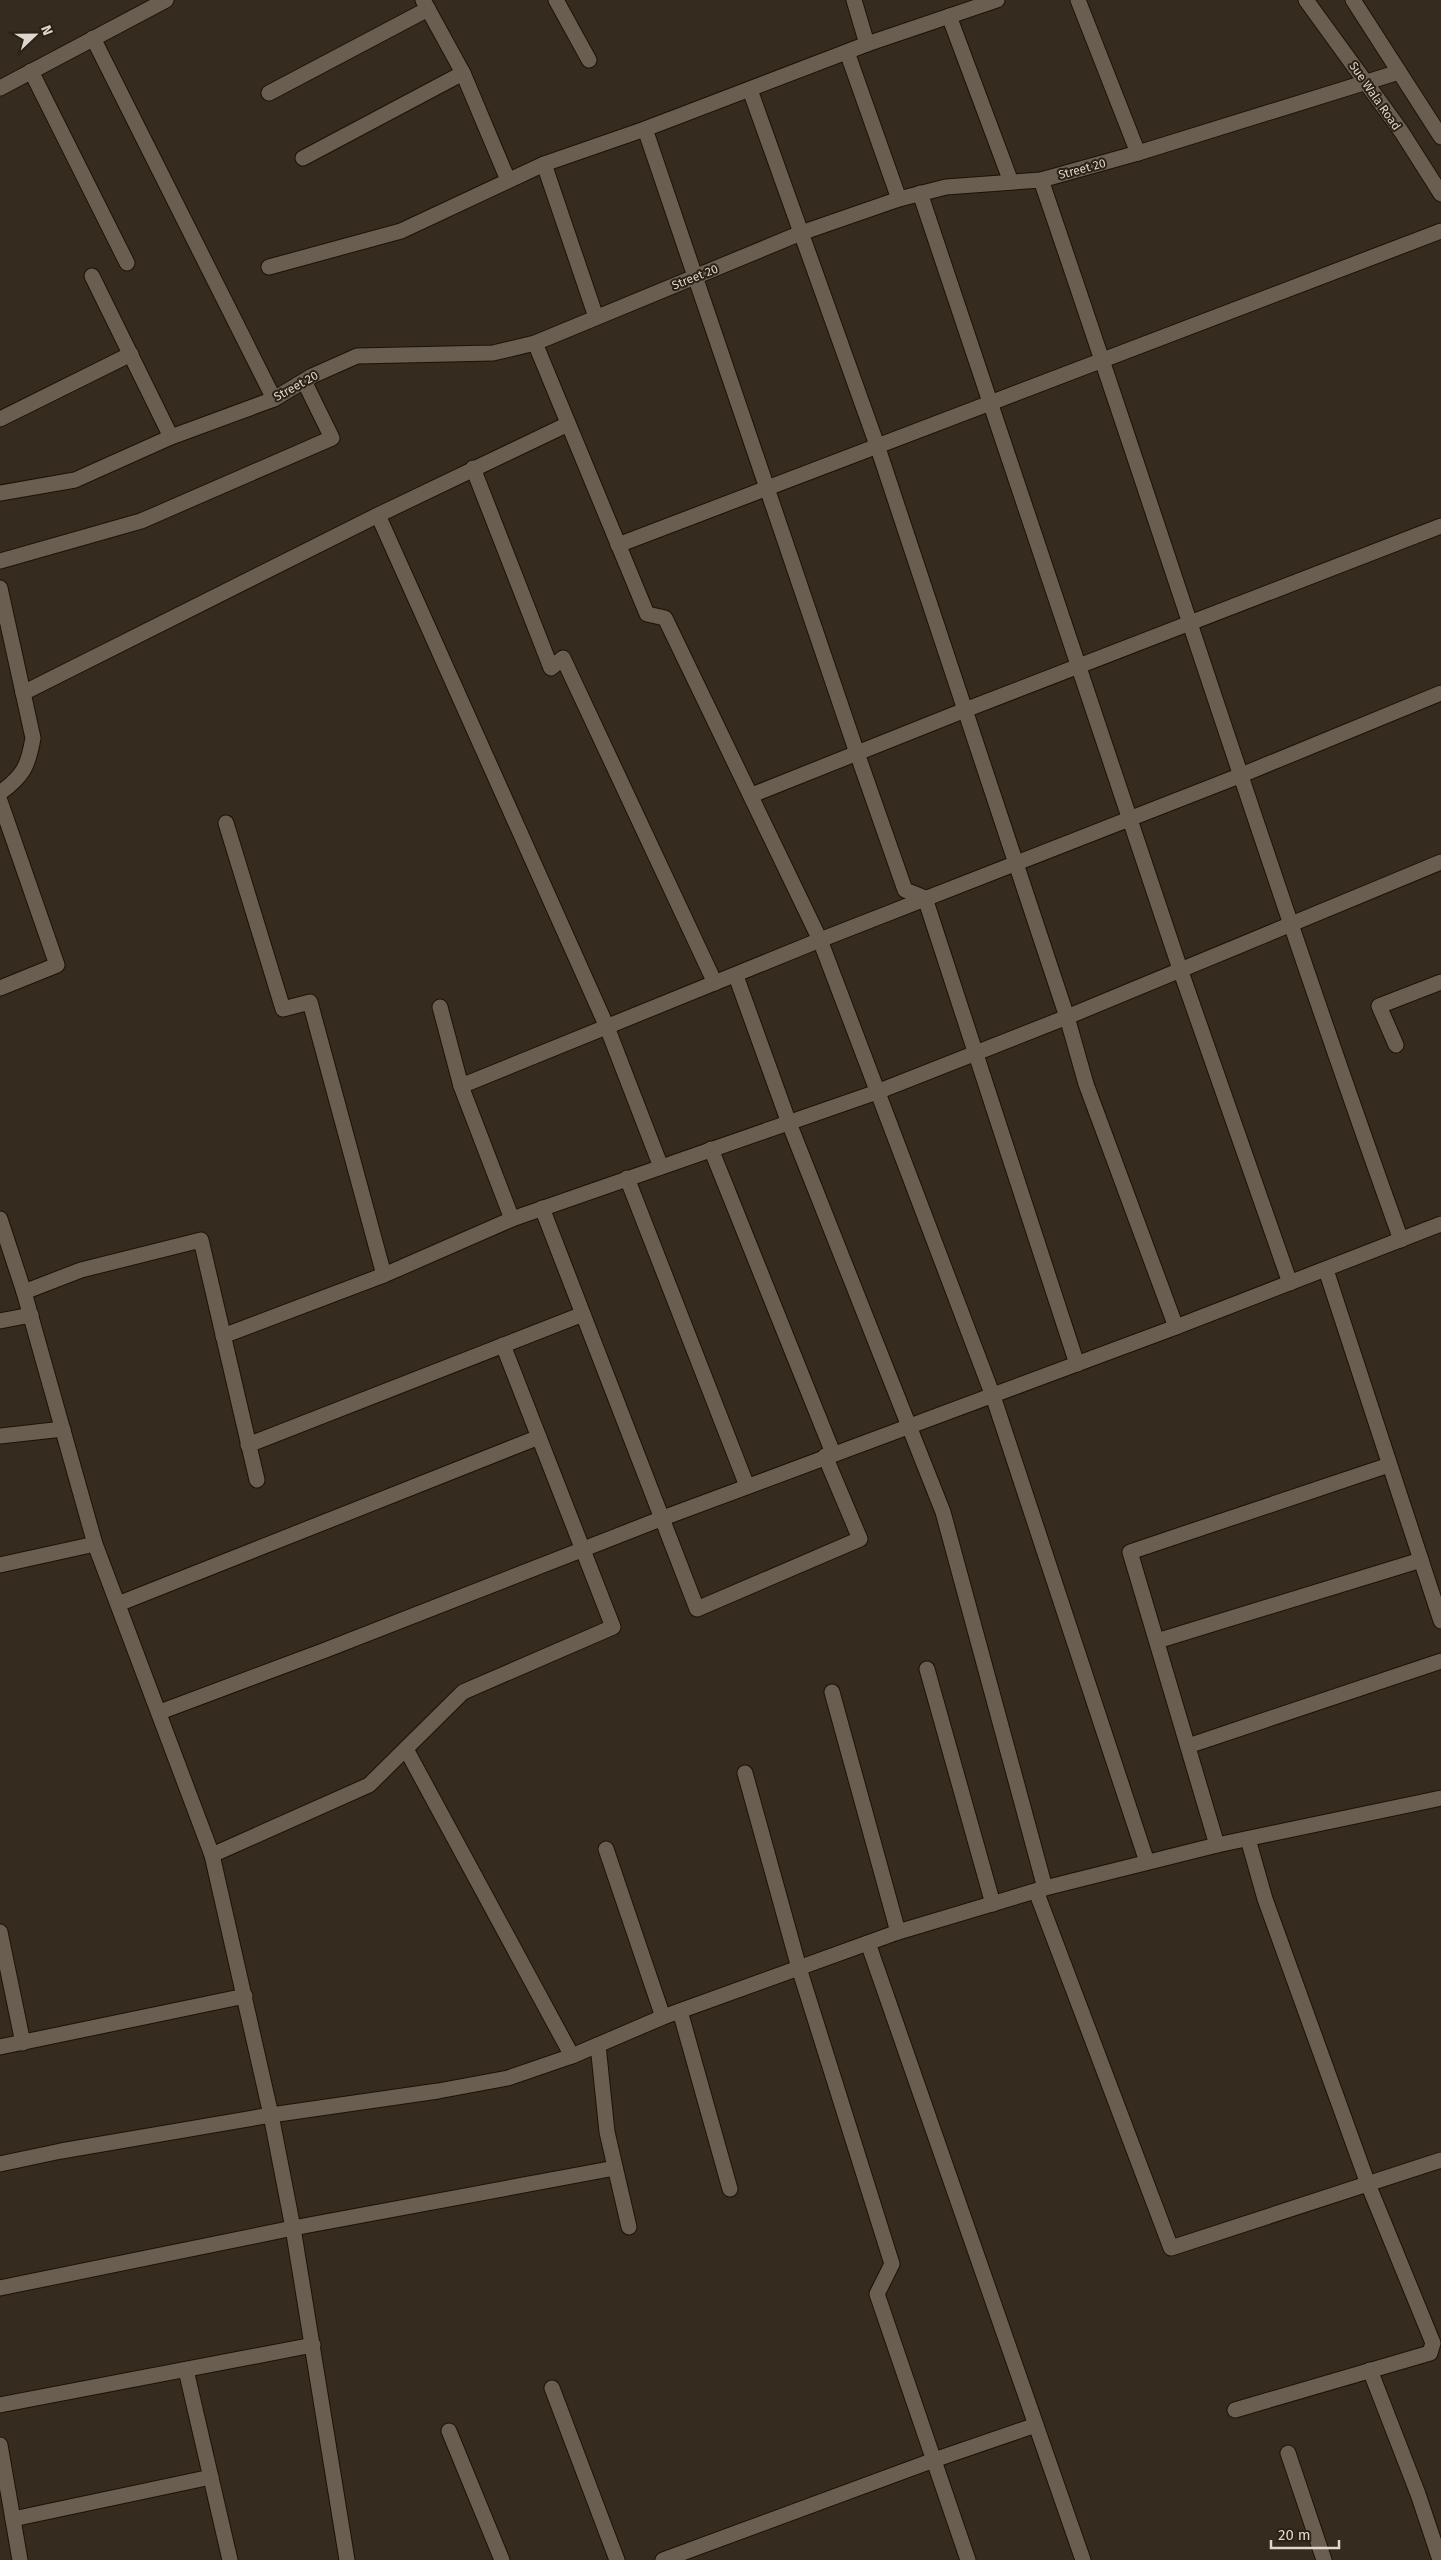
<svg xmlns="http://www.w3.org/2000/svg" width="1441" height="2560" font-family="'Fira Sans',sans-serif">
<rect width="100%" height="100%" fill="#352b1f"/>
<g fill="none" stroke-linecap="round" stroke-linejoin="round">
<defs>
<g id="minor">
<polyline points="423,0 463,73 508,180"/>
<polyline points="556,0 589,60"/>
<polyline points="854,0 867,44"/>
<polyline points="1078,0 1138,153"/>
<polyline points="1306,0 1401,131 1441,194"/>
<polyline points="1353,0 1441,137"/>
<polyline points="949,16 1011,182"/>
<polyline points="93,38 274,399"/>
<polyline points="847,52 899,199"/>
<polyline points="31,71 127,263"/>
<polyline points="0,88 166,0"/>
<polyline points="750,90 877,445 1067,1017 1086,1084 1176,1327"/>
<polyline points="269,93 428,9"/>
<polyline points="645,129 857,753 905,890 925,898 1077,1364"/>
<polyline points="303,158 463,73"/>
<polyline points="544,164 596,317"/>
<path d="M1041 180C1162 533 1275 889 1401 1240"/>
<polyline points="920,193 1180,969 1290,1283"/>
<polyline points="269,267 401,231 544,164 645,129 867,44 997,0"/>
<polyline points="92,276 171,437"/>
<polyline points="535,343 647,614 665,618 820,940 993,1396 1147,1862"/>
<polyline points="0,419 131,354"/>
<polyline points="473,468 551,668 563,658 715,983"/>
<polyline points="0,493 75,480 171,437 274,399 312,376 357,356 493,353 535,343 801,233 899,199 946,187 1041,180 1138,153 1399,72"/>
<polyline points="378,515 607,1027 661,1167"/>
<polyline points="618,545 1441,231"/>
<polyline points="0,561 141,521 332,438 304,381"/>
<path d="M0 588 33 738C28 767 23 776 0 793"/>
<polyline points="23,693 378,515 568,424"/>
<polyline points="752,795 965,710 1441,526"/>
<polyline points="0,801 57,965 0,988"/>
<polyline points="226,823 283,1009 310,1002 384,1275"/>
<polyline points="736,976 789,1123 943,1512 1045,1888"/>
<polyline points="440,1007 461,1086 512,1219"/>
<polyline points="1396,1045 1379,1006 1441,982"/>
<polyline points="461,1086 820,940 1239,776 1441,693"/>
<polyline points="711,1149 833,1453"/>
<polyline points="627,1178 747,1486"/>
<polyline points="542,1208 697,1609 860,1539 825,1456"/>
<polyline points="0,1219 24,1292 95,1544 212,1855 271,2115 293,2228 347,2560"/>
<polyline points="1326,1270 1441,1621"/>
<polyline points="24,1292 81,1270 201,1240 257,1480"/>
<polyline points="0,1321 31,1315"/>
<polyline points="223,1336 384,1275 512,1219 877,1092 1067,1017 1441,862"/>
<polyline points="0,1436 63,1429"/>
<polyline points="248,1445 583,1314"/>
<polyline points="0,1565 95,1544"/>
<polyline points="118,1604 539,1437"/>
<polyline points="1157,1641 1421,1560"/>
<polyline points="927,1669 993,1904"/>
<polyline points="832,1692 898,1932"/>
<polyline points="160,1712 323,1651 663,1518 1176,1327 1441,1224"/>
<polyline points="1188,1746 1441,1661"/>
<polyline points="406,1749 572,2056"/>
<polyline points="745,1773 799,1968 892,2264 877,2294 968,2560"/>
<polyline points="1217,1845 1130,1552 1389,1465"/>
<polyline points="606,1849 663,2017"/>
<polyline points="212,1855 369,1785 463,1692 613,1627 503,1345"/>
<polyline points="1036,1891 1171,2248 1441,2160"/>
<polyline points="0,1932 23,2043"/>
<polyline points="868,1943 1083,2560"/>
<polyline points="680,2011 730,2189"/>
<polyline points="598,2045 607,2132 629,2227"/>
<polyline points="0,2047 245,1996"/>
<polyline points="0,2164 61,2151 271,2115 438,2091 508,2078 572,2056 663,2017 898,1932 1045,1888 1217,1845 1441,1798"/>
<polyline points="0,2288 293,2228 615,2168"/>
<polyline points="186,2370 230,2560"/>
<polyline points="1370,2370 1418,2494 1440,2560"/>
<polyline points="552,2388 617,2560"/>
<polyline points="0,2405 313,2345"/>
<polyline points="1235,2410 1430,2353 1433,2343 1368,2184 1265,1899 1248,1839"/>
<polyline points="449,2431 502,2560"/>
<polyline points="0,2445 20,2560"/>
<polyline points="1288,2453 1324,2560"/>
<polyline points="13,2519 211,2477"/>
<polyline points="663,2560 934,2460 1036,2425"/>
</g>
</defs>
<use href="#minor" stroke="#1c1308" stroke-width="17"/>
<use href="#minor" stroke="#6a5e51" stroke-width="15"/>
</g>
<g text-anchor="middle" stroke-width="4" stroke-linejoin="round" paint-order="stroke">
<g font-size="12" fill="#ddd7cf" stroke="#2b2115">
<text transform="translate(1375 96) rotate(55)" y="4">Sue Wala Road</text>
<text transform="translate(1082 169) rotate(-15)" y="4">Street 20</text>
<text transform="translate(695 277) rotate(-22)" y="4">Street 20</text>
<text transform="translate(296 386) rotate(-29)" y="4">Street 20</text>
</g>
</g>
<g transform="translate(35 35) rotate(68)" stroke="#2b2115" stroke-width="4" paint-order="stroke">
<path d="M0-4L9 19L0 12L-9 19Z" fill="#ddd7cf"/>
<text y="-8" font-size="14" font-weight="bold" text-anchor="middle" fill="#ddd7cf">N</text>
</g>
<path d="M1271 2540v8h68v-8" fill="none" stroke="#ddd7cf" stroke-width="2.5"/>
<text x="1278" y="2540" font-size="15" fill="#ddd7cf" stroke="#2b2115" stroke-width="4" paint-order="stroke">20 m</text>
</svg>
